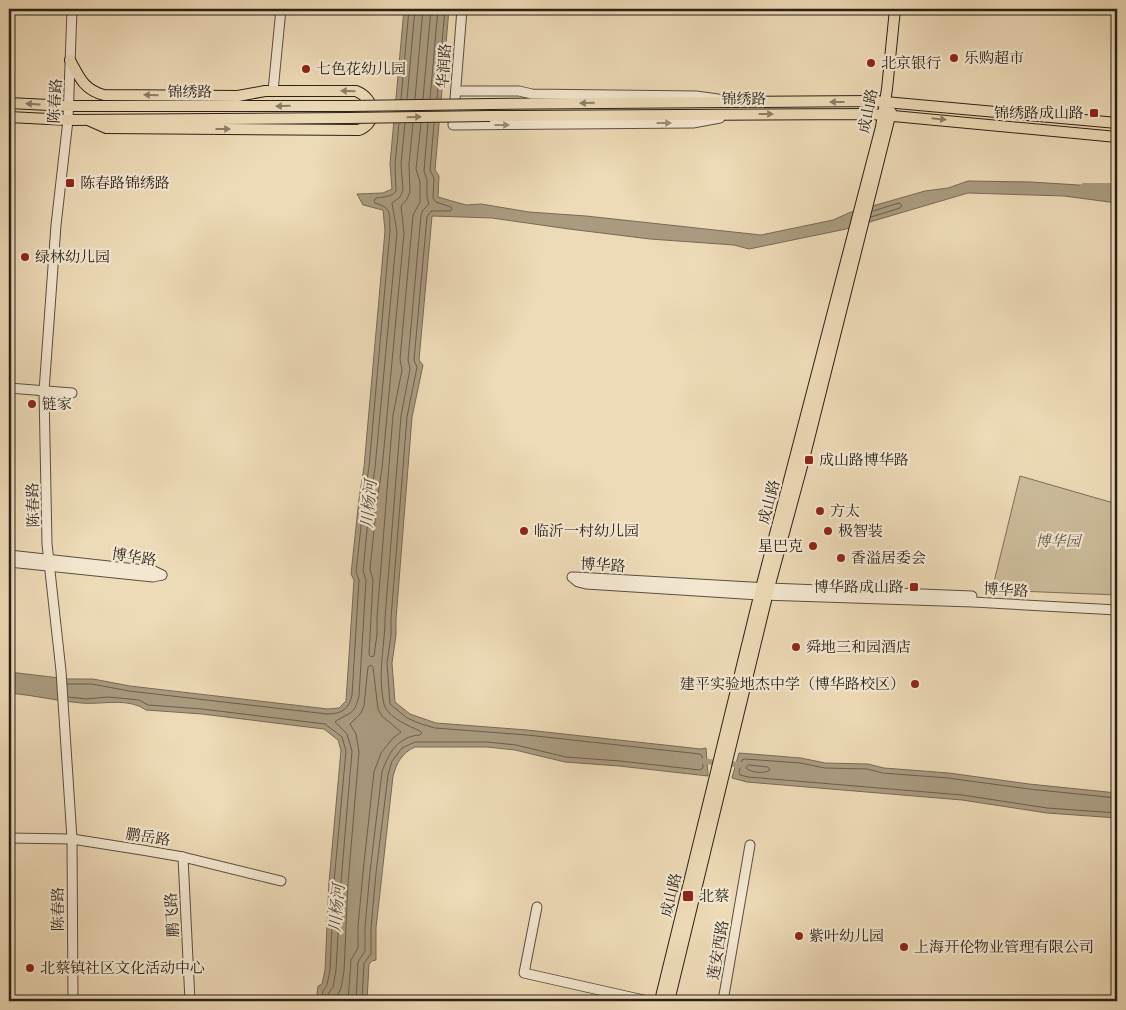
<svg xmlns="http://www.w3.org/2000/svg" width="1126" height="1010" font-family="'IM FELL French Canon','Noto Serif SC',serif">
<rect width="100%" height="100%" fill="#eddab6"/>
<filter id="stains"><feTurbulence type="fractalNoise" baseFrequency=".004" numOctaves="4"/><feColorMatrix values="0 0 0 0 .2 0 0 0 0 .09 0 0 0 0 .02 0 0 0 .5 -.17"/></filter>
<radialGradient id="worn" r=".72"><stop offset=".6" stop-color="#630" stop-opacity="0"/><stop offset="1" stop-color="#630" stop-opacity=".3"/></radialGradient>
<polygon fill="#ccbb9b" stroke="#7a6e5a" points="1020,476 1117,504 1117,595 992,590"/>
<g fill="#aa9b80" stroke="#766a56">
<path d="M404 9H449L435 170 439 176 438 197 466 205 481 204 529 212 586 216 761 235 833 220 851 212 883 203 925 191 948 188 968 181 1031 182 1079 185 1090 188H1117V203L1064 196 968 193 846 229 749 249 734 245 650 239 569 229 492 218 432 216 419 360 423 365 412 417 396 619V635L392 663 395 702 410 714 436 723 527 730 701 749 706 748 708 776 619 766 565 762 515 750 487 747H415C402 753 397 762 393 776L376 928V960L372 961 369 964 367 1001H316L318 986 322 984 325 970 329 882 341 750 338 740 324 729 202 714 146 710C127 697 102 705 81 703 57 701 33 695 9 693V672L68 679H93L130 686 328 709 339 708 346 701 354 580 351 574 359 499 364 467 385 231 383 210 363 205 357 194 383 193 392 189 390 164Z"/>
<polygon points="739,753 801,758 825,763 868,764 884,768 949,773 1029,784 1117,793 1117,818 1047,813 962,800 747,782 732,778"/>
</g>
<g fill="none" stroke-linecap="round" stroke-linejoin="round">
<g stroke="#6a5e4c" stroke-width="1">
<polyline points="401,99 409,9"/>
<polyline points="407,99 415,9"/>
<polyline points="415,99 423,9"/>
<polyline points="423,99 431,9"/>
<polyline points="430,99 438,9"/>
<polyline points="437,99 445,9"/>
<polyline points="413,123 409,164 410,192 407,199 401,206 404,233 382,469 377,501 370,569 373,580 369,655 371,657 374,656 377,634 377,617 393,415 402,370 400,359 413,215 420,202 420,182 416,169 421,123"/>
<polyline points="871,217 900,208 902,205 899,203 873,211"/>
<path d="M67 684H92L129 691 327 714C342 714 349 709 352 695L359 580 356 572 364 499 369 467 390 231C389 215 393 208 375 203L374 200 376 198C383 197 392 197 396 191L395 164 399 124"/>
<polyline points="68,697 86,699 108,697 139,700 148,705 202,709 325,724 342,737 346,751 334,882 330,970 327,985 323,991 321,1001"/>
<path d="M749 765 768 767 770 770C765 774 751 773 746 768Z"/>
<polyline points="1117,798 1029,789 948,778 883,773 867,769 825,768 800,763 745,759 742,760 739,772 740,775 748,777 962,795 1047,808 1117,813"/>
<path d="M327 1001 328 994 333 987 336 970 341 882 352 751 347 734 335 722C348 712 354 717 359 696L366 580 363 571 370 500 375 468 397 232 392 203 400 197 403 190 401 164 405 123"/>
<polyline points="335,1001 341,988 344,971 348,883 359,752 356,734 350,724 361,713 364,706 368,667 371,665 373,667 378,709 382,716 401,732 393,738 381,753 374,772 363,872 358,927 358,948 351,960 348,1001"/>
<path d="M356 1001 358 962 365 951V927L370 872 382 772C388 754 398 736 420 735L422 733 420 731C409 726 391 719 385 707 383 703 383 697 382 692 379 666 385 643 385 618L401 416 410 369 408 360 421 215 423 210 429 204 427 197V180L424 171 428 123"/>
<polyline points="362,1001 364,963 371,954 371,928 376,873 388,775 392,761 402,748 415,742 487,742 516,745 566,757 620,761 700,770 703,768 702,756 700,754 527,735 435,728 421,724 407,718 390,704 387,663 391,635 391,618 407,417 417,367 414,360 427,217 431,211 450,211 452,209 451,207 436,202 433,198 434,178 430,170 434,123"/>
</g>
<polyline stroke="#aa9b80" stroke-width="5.5" points="701,761 742,765"/>
<polyline stroke="#aa9b80" stroke-width="10" points="1084,188 1117,188"/>
<defs>
<g id="minor">
<polyline points="72,9 68,120 56,225 44,391 47,544 61,671 72,839 73,1001"/>
<polyline points="462,9 453,125 693,123 720,118"/>
<polyline points="273,91 281,9"/>
<polyline points="456,91 519,91 532,94 696,96 718,99"/>
<polyline points="9,388 72,393"/>
<polyline points="9,555 154,571 162,575"/>
<polyline points="9,562 153,577 162,575"/>
<polyline points="572,577 578,582 586,584 759,595 973,602 1117,610"/>
<polyline points="575,577 769,588 972,596"/>
<polyline points="9,838 72,839 142,850 183,857 281,881"/>
<polyline points="183,857 190,1001"/>
<polyline points="537,907 524,973 648,1001"/>
<polyline points="723,1001 750,845"/>
</g>
<g id="major">
<path d="M70 60C79 77 84 90 104 95L238 96 265 91H356C375 98 379 122 359 130L106 128 88 120"/>
<polyline points="9,103 69,106 350,106"/>
<polyline points="490,104 874,101 1117,123"/>
<polyline points="490,116 872,114 1117,137"/>
<polyline points="9,117 68,120 348,118"/>
<polyline points="660,1001 761,588 881,127 887,89 895,9"/>
<polyline points="669,1001 769,588 804,459 891,112"/>
</g>
</defs>
<use href="#minor" stroke="#5a4f40" stroke-width="11"/>
<use href="#major" stroke="#292118" stroke-width="12"/>
<use href="#minor" stroke="#f3e7d0" stroke-width="9"/>
<use href="#major" stroke="#eddab6" stroke-width="10"/>
<defs>
<g id="major-bridge">
<polyline points="350,106 490,104"/>
<polyline points="348,118 490,116"/>
</g>
</defs>
<use href="#major-bridge" stroke="#292118" stroke-width="12" stroke-linecap="butt"/>
<use href="#major-bridge" stroke="#eddab6" stroke-width="10"/>
</g>
<defs><path id="oneway-solid" d="M-6-.8H1V-3.2L6.5 0L1 3.2V.8H-6Z" transform="scale(1.25)"/></defs>
<g fill="#8b7e67">
<use href="#oneway-solid" transform="translate(348 91) rotate(-179)"/>
<use href="#oneway-solid" transform="translate(151 95) rotate(-179)"/>
<use href="#oneway-solid" transform="translate(837 102) rotate(180)"/>
<use href="#oneway-solid" transform="translate(587 103) rotate(179)"/>
<use href="#oneway-solid" transform="translate(33 104) rotate(-177)"/>
<use href="#oneway-solid" transform="translate(283 106) rotate(179)"/>
<use href="#oneway-solid" transform="translate(766 114)"/>
<use href="#oneway-solid" transform="translate(414 117) rotate(-1)"/>
<use href="#oneway-solid" transform="translate(939 119) rotate(6)"/>
<use href="#oneway-solid" transform="translate(223 129)"/>
</g>
<g fill="#988e7d">
<use href="#oneway-solid" transform="translate(664 123)"/>
<use href="#oneway-solid" transform="translate(502 125)"/>
</g>
<g fill="#8f2418" stroke="#f3e7d0" stroke-width="2">
<circle cx="954" cy="58" r="5"/>
<circle cx="871" cy="63" r="5"/>
<circle cx="306" cy="69" r="5"/>
<rect x="1089" y="108" width="10" height="10" rx="2.5"/>
<rect x="65" y="178" width="10" height="10" rx="2.5"/>
<circle cx="25" cy="257" r="5"/>
<circle cx="32" cy="404" r="5"/>
<rect x="804" y="455" width="10" height="10" rx="2.5"/>
<circle cx="820" cy="511" r="5"/>
<circle cx="524" cy="531" r="5"/>
<circle cx="828" cy="531" r="5"/>
<circle cx="813" cy="546" r="5"/>
<circle cx="841" cy="558" r="5"/>
<rect x="909" y="582" width="10" height="10" rx="2.5"/>
<circle cx="796" cy="647" r="5"/>
<circle cx="915" cy="684" r="5"/>
<rect x="682" y="890" width="12" height="12" rx="2.5"/>
<circle cx="799" cy="936" r="5"/>
<circle cx="904" cy="947" r="5"/>
<circle cx="30" cy="968" r="5"/>
</g>
<g text-anchor="middle" stroke-width="4.5" stroke-linejoin="round" paint-order="stroke">
<g font-size="15" fill="#292118" stroke="#f3e7d0" text-anchor="start">
<text x="964" y="63">乐购超市</text>
<text x="881" y="68">北京银行</text>
<text x="316" y="74">七色花幼儿园</text>
<text x="1084" y="118" text-anchor="end">锦绣路成山路</text>
<text x="80" y="188">陈春路锦绣路</text>
<text x="35" y="262">绿林幼儿园</text>
<text x="42" y="409">链家</text>
<text x="819" y="465">成山路博华路</text>
<text x="830" y="516">方太</text>
<text x="534" y="536">临沂一村幼儿园</text>
<text x="838" y="536">极智装</text>
<text x="803" y="551" text-anchor="end">星巴克</text>
<text x="851" y="563">香溢居委会</text>
<text x="904" y="592" text-anchor="end">博华路成山路</text>
<text x="806" y="652">舜地三和园酒店</text>
<text x="905" y="689" text-anchor="end">建平实验地杰中学（博华路校区）</text>
<text x="699" y="901">北蔡</text>
<text x="809" y="941">紫叶幼儿园</text>
<text x="914" y="952">上海开伦物业管理有限公司</text>
<text x="40" y="973">北蔡镇社区文化活动中心</text>
</g>
<g font-size="15" fill="#292118" stroke="#f3e7d0">
<text transform="translate(444 66) rotate(-86)" y="5">华润路</text>
<text x="190" y="97">锦绣路</text>
<text x="744" y="104">锦绣路</text>
<text transform="translate(55 101) rotate(-87)" y="5">陈春路</text>
<text transform="translate(868 111) rotate(-79)" y="5">成山路</text>
<text transform="translate(769 502) rotate(-75)" y="5">成山路</text>
<text transform="translate(33 505) rotate(-91)" y="5">陈春路</text>
<text transform="translate(134 557) rotate(9)" y="5">博华路</text>
<text transform="translate(603 565) rotate(3)" y="5">博华路</text>
<text transform="translate(1006 590) rotate(3)" y="5">博华路</text>
<text transform="translate(148 837) rotate(9)" y="5">鹏岳路</text>
<text transform="translate(671 895) rotate(-76)" y="5">成山路</text>
<text transform="translate(58 909) rotate(-90)" y="5">陈春路</text>
<text transform="translate(172 915) rotate(-93)" y="5">鹏飞路</text>
<text transform="translate(718 950) rotate(-80)" y="5">莲安西路</text>
</g>
<g font-size="15" font-style="italic" fill="#5a4f3f" stroke="#f3e7d0">
<text x="1058" y="546">博华园</text>
</g>
<g font-size="16" font-style="italic" fill="#564c3c" stroke="#f3e7d0">
<text transform="translate(368 504) rotate(-85)" y="6">川杨河</text>
<text transform="translate(336 908) rotate(-85)" y="6">川杨河</text>
</g>
</g>
<rect width="1126" height="1010" fill="none" stroke="#eddab6" stroke-width="30"/>
<rect x="10" y="10" width="1106" height="990" fill="none" stroke="#292118" stroke-width="2.5"/>
<rect x="15" y="15" width="1096" height="980" fill="none" stroke="#292118"/>
<rect width="100%" height="100%" filter="url(#stains)"/>
<rect width="100%" height="100%" fill="url(#worn)"/>
</svg>
